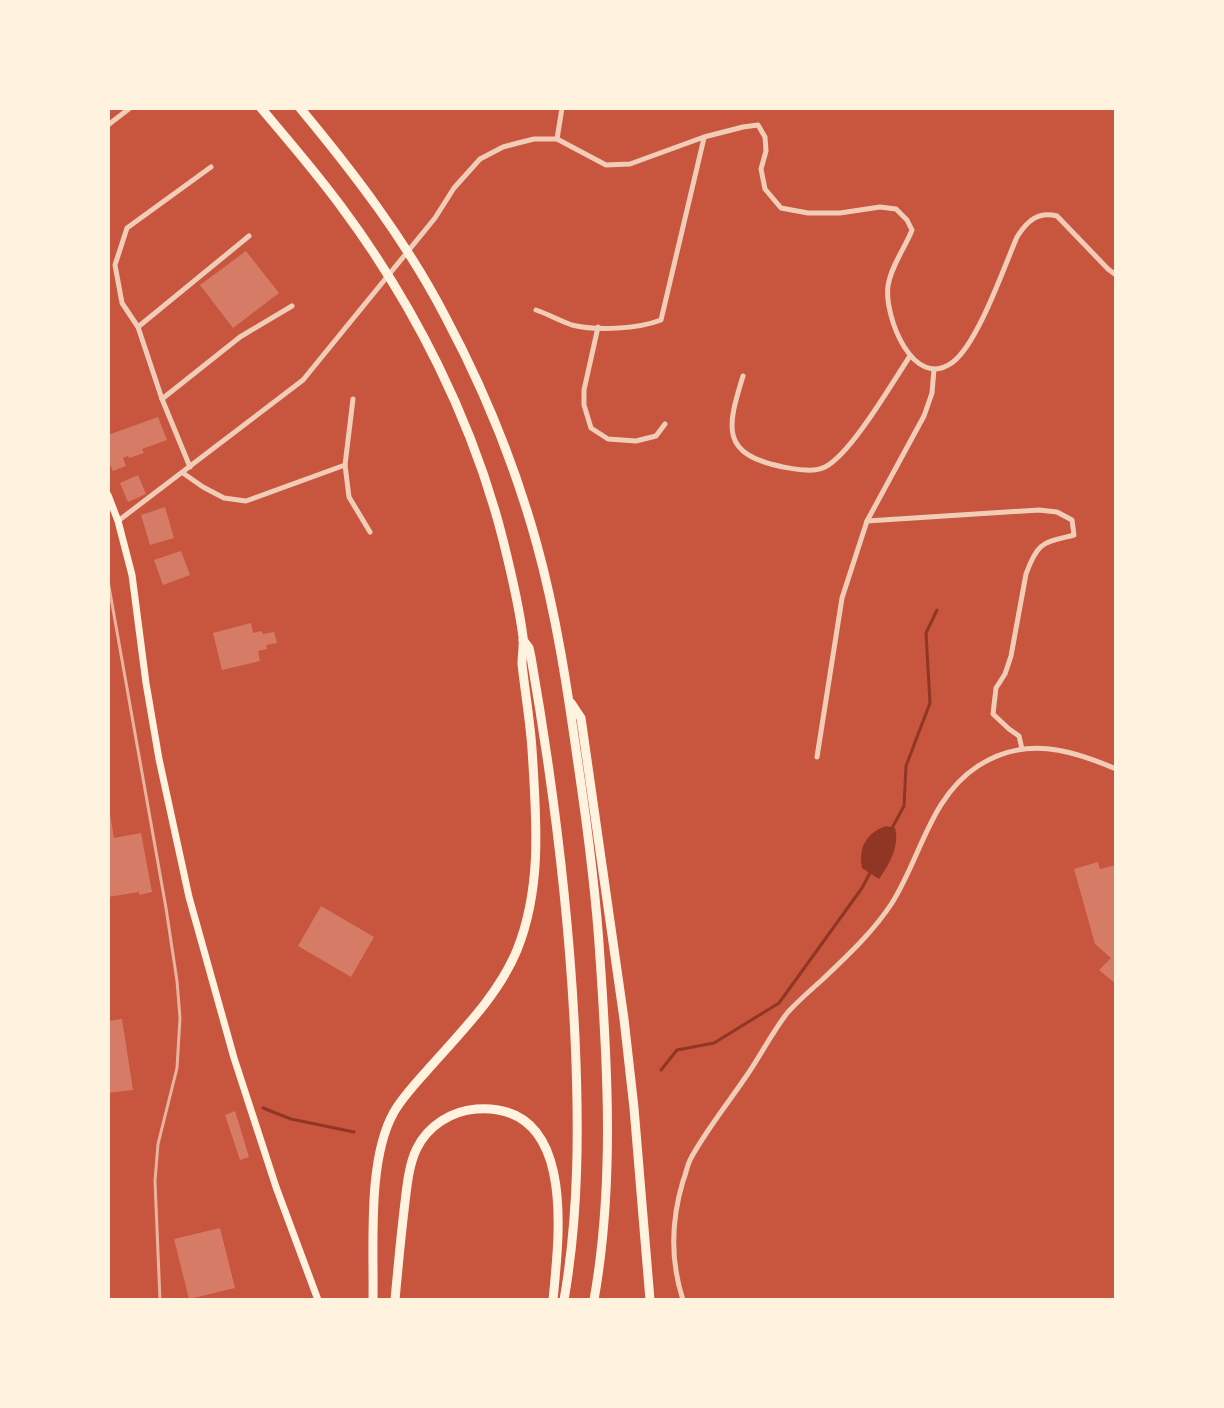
<svg xmlns="http://www.w3.org/2000/svg" width="1224" height="1408" font-family="Raleway,sans-serif">
<rect width="100%" height="100%" fill="#c8553d"/>
<path fill="#8f3625" d="M886 826 895 828C900 845 889 865 879 879L862 868C858 848 866 833 886 826Z"/>
<g fill="none" stroke-linecap="round" stroke-linejoin="round">
<g stroke="#8f3625" stroke-width="3">
<polyline points="892,828 904,806 906,766 930,703 926,633 937,610"/>
<polyline points="661,1070 677,1050 714,1043 779,1003 862,888 871,871"/>
<polyline points="263,1108 291,1119 354,1132"/>
</g>
</g>
<g fill="#d67c66">
<polygon points="246,251 279,293 233,328 200,285"/>
<polygon points="158,417 167,440 142,449 144,453 129,458 128,456 123,458 126,466 113,471 108,461 108,435"/>
<polygon points="138,475 146,494 128,502 120,483"/>
<polygon points="165,507 174,538 150,545 141,515"/>
<polygon points="181,551 190,575 163,585 154,560"/>
<polygon points="251,623 253,633 262,631 263,634 274,632 277,643 266,645 267,649 258,651 260,661 222,670 213,633"/>
<polygon points="108,814 110,814 114,838 141,833 152,892 139,895 139,892 108,897"/>
<polygon points="1098,862 1100,869 1116,865 1116,984 1099,970 1111,958 1095,944 1074,869"/>
<polygon points="321,906 374,937 351,977 298,946"/>
<polygon points="122,1019 133,1090 108,1093 108,1021"/>
<polygon points="235,1111 249,1157 240,1160 225,1115"/>
<polygon points="220,1228 235,1288 189,1299 174,1239"/>
</g>
<g fill="none" stroke-linecap="round" stroke-linejoin="round">
<g stroke="#f1ccb7" stroke-width="5">
<polyline points="108,125 130,108"/>
<polyline points="557,139 562,108"/>
<path d="M536 310C548 314 560 321 572 325 596 331 638 329 661 320L704 138"/>
<polyline points="138,327 249,236"/>
<polyline points="598,327 584,390 584,405 591,428 608,439 636,441 656,436 665,424"/>
<path d="M743 376C727 428 720 454 783 467 795 469 813 473 825 467 851 454 892 383 910 356"/>
<polyline points="162,399 240,337 292,306"/>
<polyline points="353,399 345,465 349,497 370,532"/>
<polyline points="190,467 162,399 138,327 122,303 115,265 127,228 211,167"/>
<polyline points="183,473 203,487 224,498 246,501 345,465"/>
<path d="M118 521 303 380 435 218 454 188 480 159 503 147 518 143 534 139H557L606 165 630 164 704 137 743 127 758 125 765 137 766 151 761 169 765 189 781 208 808 213H840L880 207 896 209 907 220 912 230C905 248 891 266 888 286 884 316 913 392 953 362 978 343 1004 267 1017 237 1027 221 1038 211 1057 216L1108 269 1116 275"/>
<path d="M867 521 1039 510 1057 512 1072 520 1074 535C1043 543 1038 541 1026 574L1011 656 1005 674 996 688 993 714 1009 729 1019 736 1022 749"/>
<polyline points="817,757 842,598 867,521 924,416 932,393 934,369"/>
<path d="M683 1300C670 1260 671 1221 683 1181 686 1174 687 1165 691 1158 705 1132 728 1103 745 1078 760 1057 772 1032 788 1012 799 1000 812 989 823 979 848 955 873 932 892 903 921 857 930 797 978 766 1024 736 1070 749 1116 769"/>
</g>
<polyline stroke="#fff3e0" stroke-width="7" points="108,495 118,521 132,575 146,683 159,759 189,897 234,1058 276,1187 318,1300"/>
<g stroke="#fff3e0" stroke-width="9">
<path d="M261 108C288 140 315 171 340 205 414 304 473 421 503 540 511 572 519 605 523 637 524 646 522 655 522 664 525 692 530 720 532 749 536 816 543 885 517 950 499 994 462 1031 431 1066 418 1081 404 1095 394 1112 367 1159 374 1246 373 1300"/>
<path d="M300 108C354 173 406 241 445 316 484 389 515 465 537 545 556 614 567 686 577 757 587 824 596 891 600 958 608 1072 614 1187 594 1300"/>
<path d="M523 640 529 648 531 657C553 783 569 910 575 1038 579 1126 579 1214 564 1300"/>
<polyline points="571,703 581,718 624,1019 634,1108 650,1300"/>
<path d="M395 1300C398 1267 401 1235 405 1202 407 1185 409 1164 417 1148 428 1126 451 1111 476 1109 577 1102 559 1236 553 1300"/>
</g>
<polyline stroke="#e9b49f" stroke-width="3" points="108,581 166,908 177,981 180,1018 177,1068 158,1144 155,1181 160,1300"/>
</g>
<rect width="1224" height="1408" fill="none" stroke="#fff3e0" stroke-width="220"/>
</svg>
